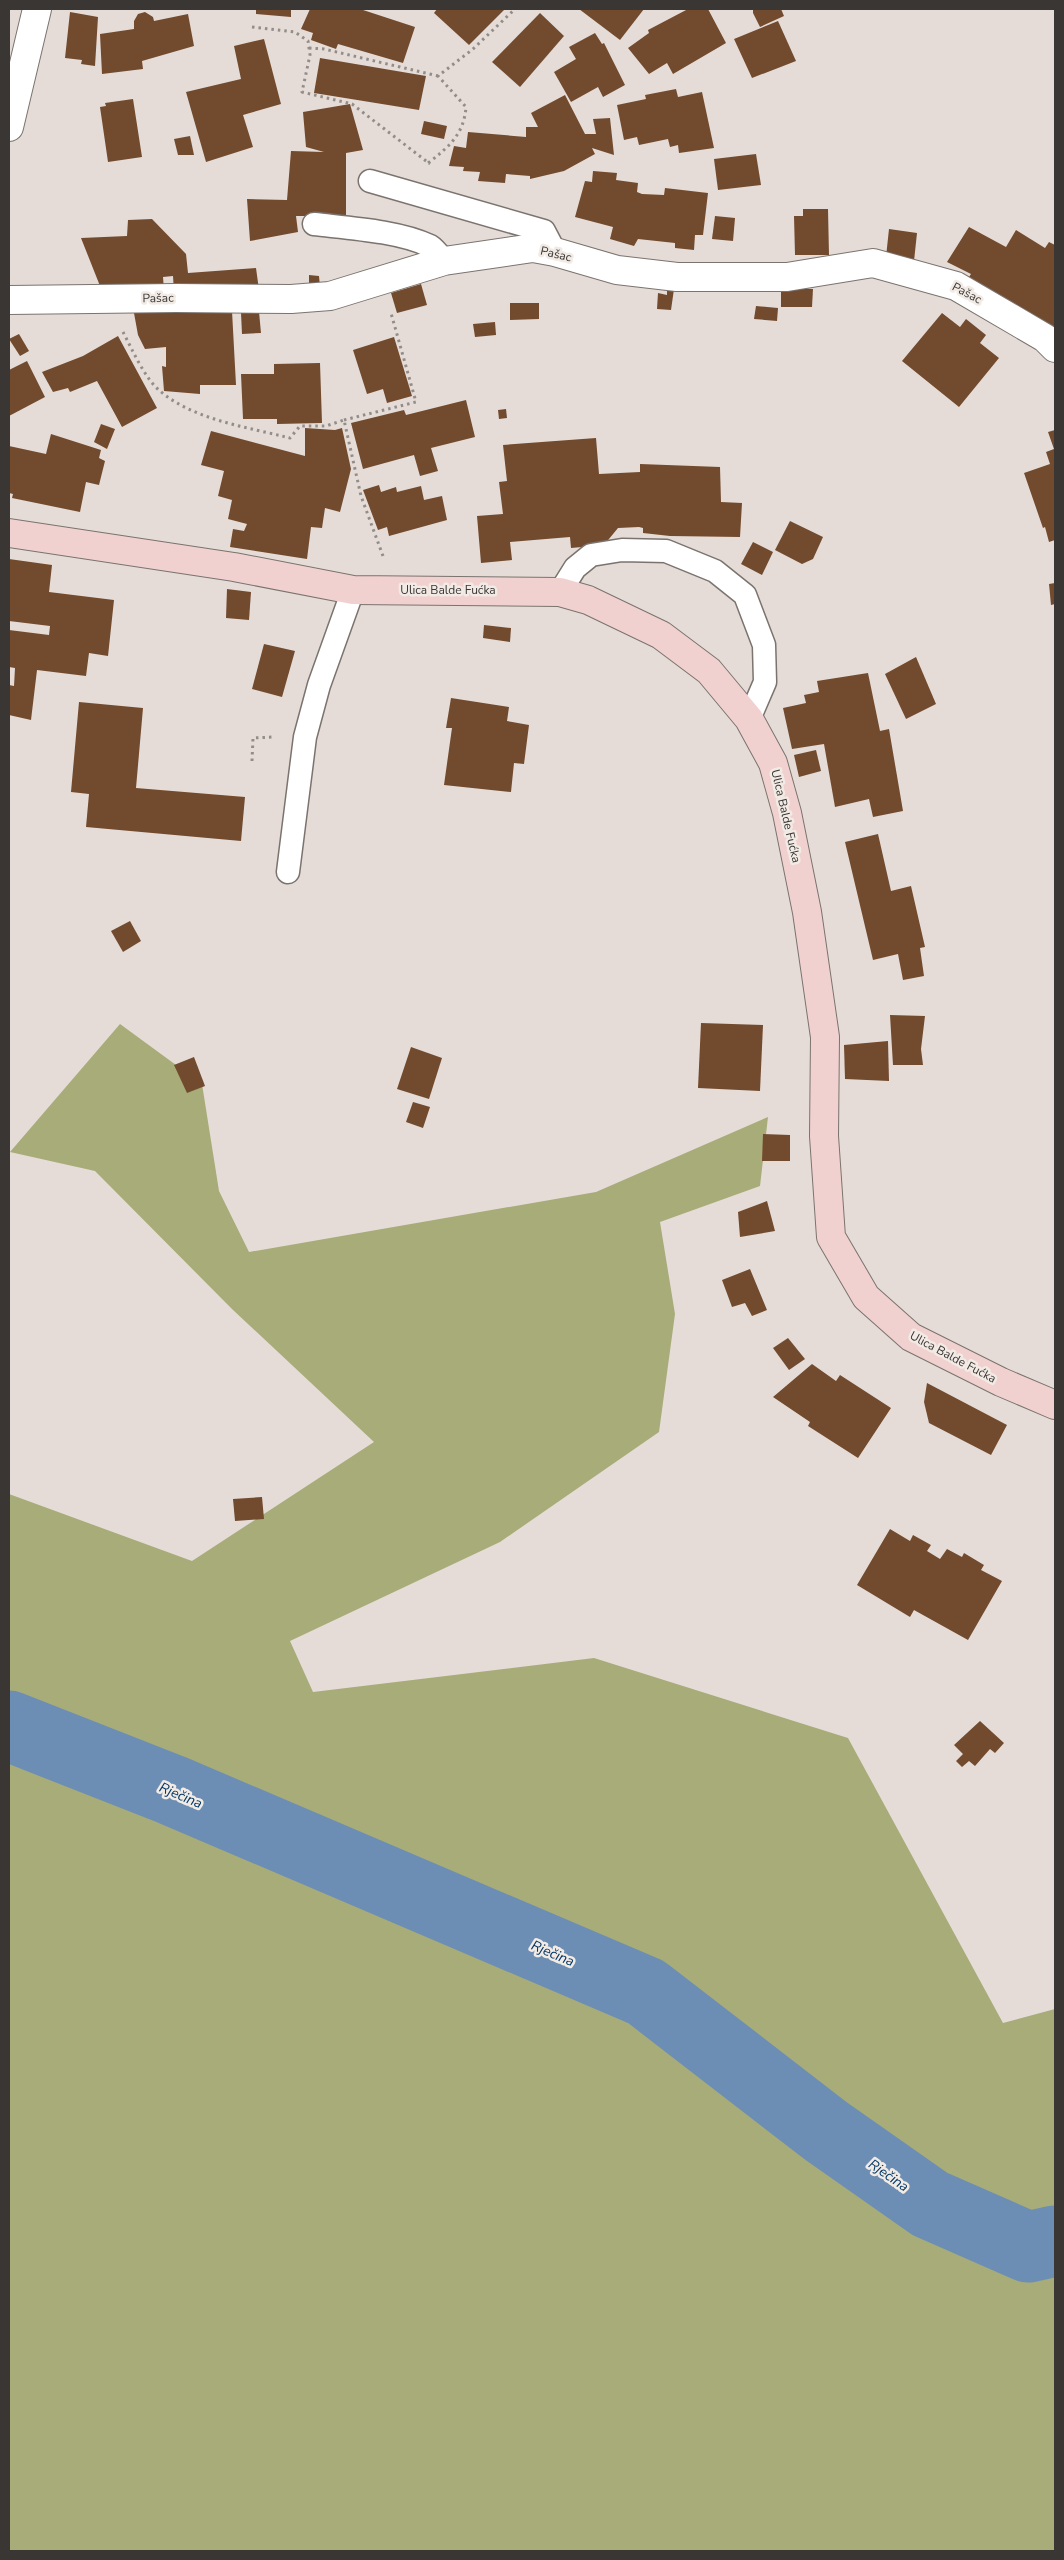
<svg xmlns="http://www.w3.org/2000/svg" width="1064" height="2560" font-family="'Nunito Sans',sans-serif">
<rect width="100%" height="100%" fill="#e5dcd7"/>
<polygon fill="#a7ac79" points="120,1024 202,1084 219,1191 249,1252 596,1192 768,1117 760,1186 660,1222 675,1314 659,1432 500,1542 290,1641 313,1692 594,1658 848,1738 1003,2023 1055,2009 1055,2551 9,2551 9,1494 192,1561 374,1442 232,1309 95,1171 10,1152"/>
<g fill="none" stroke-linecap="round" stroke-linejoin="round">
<polyline stroke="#6c8eb4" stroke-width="71" points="9,1726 172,1790 646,1992 826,2131 930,2204 1028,2247 1055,2241"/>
</g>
<g fill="#724a2e">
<polygon points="256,9 291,9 291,17 256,14"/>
<polygon points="310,9 360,9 415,27 403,63 338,44 336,49 311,40 313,33 301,29"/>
<polygon points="437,9 505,9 469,45 434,13"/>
<polygon points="579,9 644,9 620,40"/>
<polygon points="688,9 708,9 726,43 673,74 667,63 649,74 628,48 649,33 648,30"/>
<polygon points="753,9 781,9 784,16 760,27 753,13"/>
<polygon points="70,12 98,17 95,66 81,64 82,60 65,58"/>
<polygon points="145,12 153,17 154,21 188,14 194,46 142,61 143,69 102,74 100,34 134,29 134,21 138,14"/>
<polygon points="540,13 564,36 520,87 492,62"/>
<polygon points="778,21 796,61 752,78 734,39"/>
<polygon points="595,33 602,44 604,43 625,85 603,97 598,87 571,102 554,72 576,59 569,47"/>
<polygon points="264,39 281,104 243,115 253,147 206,162 186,92 241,79 234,46"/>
<polygon points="320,58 426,76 419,110 314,93"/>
<polygon points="676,89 678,97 702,92 714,148 679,153 678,145 670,147 668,139 639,145 637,137 624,140 617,105 646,99 645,95"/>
<polygon points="565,95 585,134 596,134 593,119 610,118 614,155 592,148 595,154 564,171 530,179 530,176 506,174 505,183 478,181 480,172 463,171 464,167 449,166 454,146 466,148 468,132 526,137 526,127 538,127 531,113"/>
<polygon points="133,99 142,157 108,162 100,107 106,106 105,103"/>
<polygon points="350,104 363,150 346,153 346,216 296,216 298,232 250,241 247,199 287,200 291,151 324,152 306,147 303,112"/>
<polygon points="424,121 447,126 444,139 421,134"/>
<polygon points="190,136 194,155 178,155 174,139"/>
<polygon points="756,154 761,185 718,190 714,159"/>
<polygon points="593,171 617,173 616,180 638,183 637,192 642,194 664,195 665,188 708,193 703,235 695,235 694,250 675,248 675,243 638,239 634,246 610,239 613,227 575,217 585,181 592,182"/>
<polygon points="803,209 828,209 829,255 795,255 794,216 803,216"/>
<polygon points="715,216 735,218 733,241 712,239"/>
<polygon points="152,219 186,254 188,273 256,268 259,290 174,292 173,276 163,277 164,290 102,291 81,238 127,236 128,220"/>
<polygon points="969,227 1006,247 1016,230 1045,248 1049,242 1055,245 1054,327 969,277 971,274 947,262"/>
<polygon points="889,229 917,233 914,261 886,257"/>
<polygon points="309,275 319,276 320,287 309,287"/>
<polygon points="421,284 427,305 397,313 391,293"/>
<polygon points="667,288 674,289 671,310 657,309 658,293 667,295"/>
<polygon points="781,288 813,289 812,307 781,307"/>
<polygon points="510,303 539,303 539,319 510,320"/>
<polygon points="756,306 778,308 777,321 754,319"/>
<polygon points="232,311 236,385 200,385 200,394 164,391 162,366 166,367 166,347 145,349 138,335 134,313"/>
<polygon points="259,312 261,333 242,334 241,313"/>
<polygon points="942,313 960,327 966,319 986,335 980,343 999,358 959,407 902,361"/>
<polygon points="495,322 496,335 475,337 473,324"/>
<polygon points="19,334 29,351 20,356 9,339"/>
<polygon points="118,336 157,408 122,427 97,381 70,392 68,388 53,392 42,372 83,356"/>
<polygon points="394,337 412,396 387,403 383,389 367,394 353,350"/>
<polygon points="27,361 45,397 9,416 9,370"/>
<polygon points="320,363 322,423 277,424 277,419 243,419 241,374 274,374 274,364"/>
<polygon points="466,400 475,437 431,448 438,471 420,476 414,455 363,469 351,423 404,410 406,415"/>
<polygon points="506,409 507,418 499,419 498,410"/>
<polygon points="101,424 115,429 107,449 94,442"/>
<polygon points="305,428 335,430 342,428 351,469 340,512 325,508 322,528 311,527 307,559 230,547 233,529 244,531 247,524 228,519 232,500 218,496 224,471 201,465 211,431 305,456"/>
<polygon points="1055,430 1055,540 1049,542 1045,527 1043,528 1024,473 1050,464 1046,452 1054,449 1048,432"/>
<polygon points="51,434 101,450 99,458 105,461 99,485 86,482 80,512 12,498 13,494 9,493 9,446 46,454"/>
<polygon points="596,438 599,474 640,472 640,464 720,467 721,502 742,503 740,537 670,536 643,533 643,528 639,527 618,528 604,545 571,548 570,537 510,542 512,560 481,563 477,516 503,514 499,482 507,481 503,445"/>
<polygon points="379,485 381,492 396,487 397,492 421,486 424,500 442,496 447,520 389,536 387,527 378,530 363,490"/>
<polygon points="790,521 823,537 813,559 802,564 775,550"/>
<polygon points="753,542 773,552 762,575 741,564"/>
<polygon points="9,559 52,565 49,592 114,600 108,656 89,653 86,676 37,670 31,720 9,715 9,685 14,686 15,668 9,667 9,630 49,635 50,626 9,621"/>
<polygon points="1055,583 1055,604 1051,605 1049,584"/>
<polygon points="227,589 251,592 249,620 226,618"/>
<polygon points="484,625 511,628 510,642 483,638"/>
<polygon points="264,644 295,651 282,697 252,689"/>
<polygon points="916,657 936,704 906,719 885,674"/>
<polygon points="868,673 880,731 889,729 903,811 873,817 869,799 835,807 824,744 792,749 783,708 806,703 804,695 819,692 817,681"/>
<polygon points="451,698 509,707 507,721 529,725 524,764 514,763 511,792 444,785 452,728 446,728"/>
<polygon points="79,702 143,708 136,788 245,797 241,841 86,827 89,794 71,792"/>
<polygon points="816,750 821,771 799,777 794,755"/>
<polygon points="878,834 891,891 911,886 925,947 920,948 924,976 903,980 898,954 873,960 845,842"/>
<polygon points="130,921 141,941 123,952 111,931"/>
<polygon points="890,1015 925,1016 921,1049 923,1065 893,1065"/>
<polygon points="701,1023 763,1025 760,1091 698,1088"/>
<polygon points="888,1041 889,1081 845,1079 844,1045"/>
<polygon points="411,1047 442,1058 429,1099 397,1089"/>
<polygon points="194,1057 205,1086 187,1093 174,1065"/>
<polygon points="413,1102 430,1107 423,1128 406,1122"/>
<polygon points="763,1134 790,1135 790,1161 762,1161"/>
<polygon points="767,1201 775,1231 740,1237 738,1212"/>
<polygon points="750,1269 767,1310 752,1316 745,1303 732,1307 722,1280"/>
<polygon points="788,1338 805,1359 789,1370 773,1348"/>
<polygon points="812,1364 836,1381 840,1375 891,1408 858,1458 808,1426 810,1422 773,1397"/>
<polygon points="927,1383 1007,1425 991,1455 929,1423 924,1402"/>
<polygon points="262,1497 264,1519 235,1521 233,1499"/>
<polygon points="890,1529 910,1541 913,1535 931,1545 927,1551 940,1559 947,1549 962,1557 964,1553 984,1565 981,1570 1002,1581 968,1640 914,1610 910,1617 857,1585"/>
<polygon points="980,1721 1004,1743 995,1753 990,1749 975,1766 969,1761 962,1767 956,1761 963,1754 954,1745"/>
</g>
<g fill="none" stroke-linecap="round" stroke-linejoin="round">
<defs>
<g id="lane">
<polyline points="370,181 544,231 555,252"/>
<path d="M314 224C348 228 399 231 430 246 435 249 440 256 444 261"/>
<polyline points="560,592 575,568 591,555 622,550 666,551 715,571 745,595 764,645 765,682 749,719"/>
<polyline points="288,872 305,737 319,685 353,590"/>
</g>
<g id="street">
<polyline points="9,127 37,9"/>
<polyline points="9,300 176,298 291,299 330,296 444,261 533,248 555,252 617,270 677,277 787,277 873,263 956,286 1045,338 1055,348"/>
</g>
<polyline id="secondary" points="9,533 234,567 353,590 560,592 588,600 661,635 709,671 749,719 773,763 787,813 807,912 825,1037 824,1136 831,1237 866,1297 911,1337 1001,1382 1055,1405"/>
</defs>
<use href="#lane" stroke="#7a736e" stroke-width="25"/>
<use href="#street" stroke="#7a736e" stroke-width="30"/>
<use href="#secondary" stroke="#7a736e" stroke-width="30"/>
<g stroke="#938d89" stroke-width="3" stroke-dasharray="2.5 4" stroke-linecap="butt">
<polyline points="252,27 295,32 308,41 310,55 302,92 352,104 430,164"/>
<polyline points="309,48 324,49 438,76"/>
<path d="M428 163C449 147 464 134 466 107L438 76 473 49 515 9"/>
<path d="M123 332C132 349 145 379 160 391 194 420 247 427 290 438L300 426H326L344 420 361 496 383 556"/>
<polyline points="344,420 416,402 391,313"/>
<polyline points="252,761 253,738 274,737"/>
</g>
<use href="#lane" stroke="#fff" stroke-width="22"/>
<use href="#street" stroke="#fff" stroke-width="28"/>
<use href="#secondary" stroke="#f1d1d0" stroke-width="28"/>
</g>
<g text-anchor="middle" stroke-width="5" stroke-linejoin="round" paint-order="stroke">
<g font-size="12" fill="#393634" stroke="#f2eae4">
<text transform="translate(556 254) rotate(13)" y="4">Pašac</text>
<text transform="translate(967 293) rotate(28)" y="4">Pašac</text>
<text transform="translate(158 298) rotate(-1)" y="4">Pašac</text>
<text x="448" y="594">Ulica Balde Fućka</text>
<text transform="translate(786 816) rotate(77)" y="4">Ulica Balde Fućka</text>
<text transform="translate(953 1357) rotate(28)" y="4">Ulica Balde Fućka</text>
</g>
<g font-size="14" font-style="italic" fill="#023868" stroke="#f2eae4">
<text transform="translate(181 1795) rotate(23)" y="5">Rječina</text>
<text transform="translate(553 1953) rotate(23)" y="5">Rječina</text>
<text transform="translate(889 2175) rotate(35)" y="5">Rječina</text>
</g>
</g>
<rect width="1064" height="2560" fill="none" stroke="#393634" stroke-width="20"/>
</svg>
